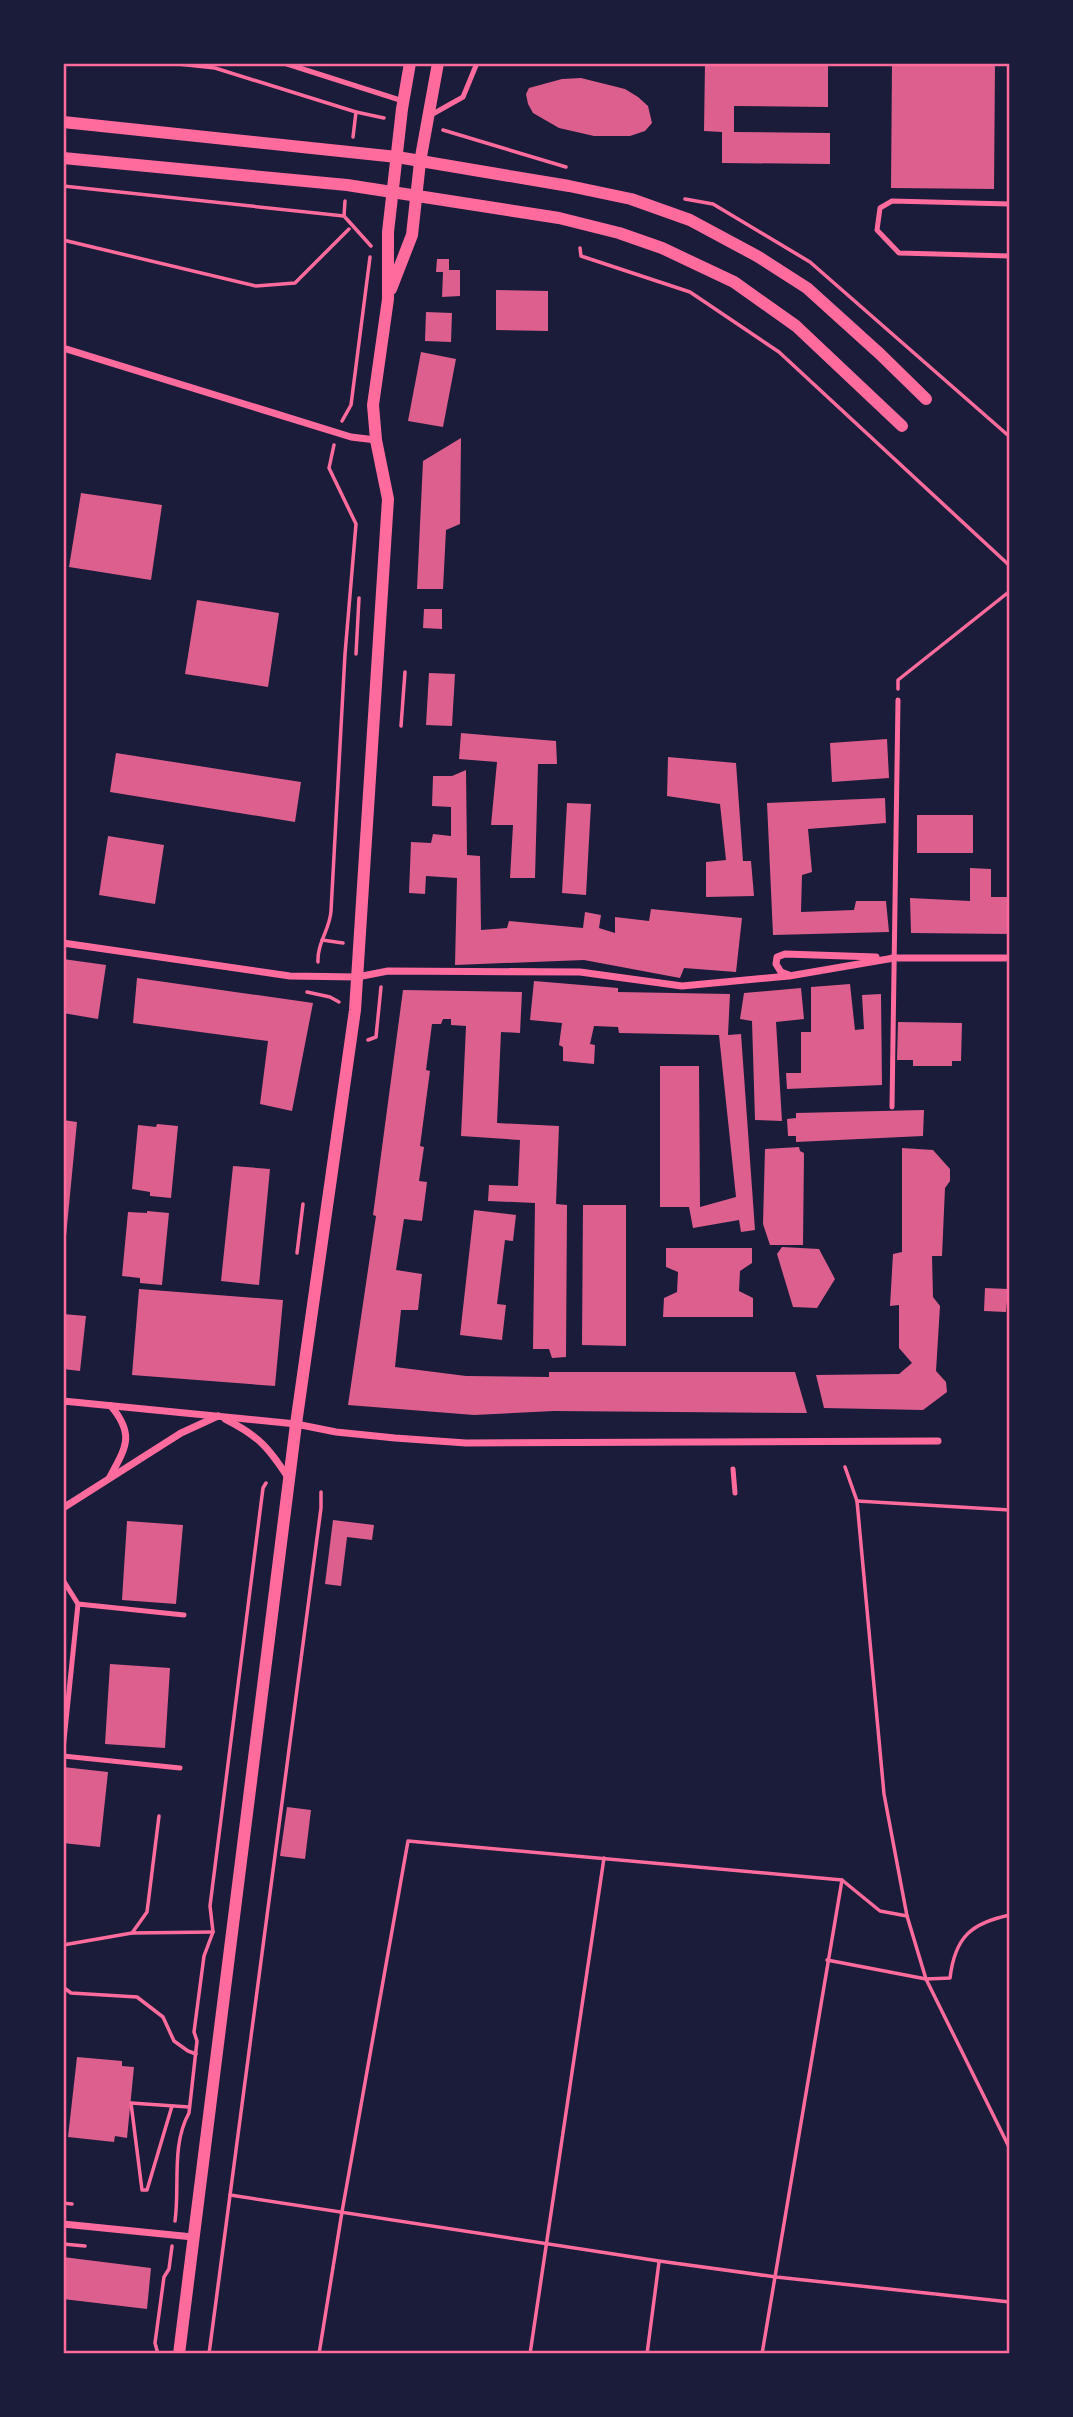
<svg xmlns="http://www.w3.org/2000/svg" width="1073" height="2417" font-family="'Work Sans',sans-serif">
<rect width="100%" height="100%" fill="#1b1b3a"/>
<g fill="#dd5f8e">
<polygon points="705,63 828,63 828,107 734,106 734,132 830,133 830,164 722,163 722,132 704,131"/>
<polygon points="892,63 995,63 994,189 891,188"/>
<polygon points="581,78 625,89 638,97 648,106 652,123 645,131 630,136 594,136 559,128 533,113 528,104 526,94 529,88 562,79"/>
<polygon points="437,259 449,259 449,270 460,270 460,296 442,297 443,272 436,272"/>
<polygon points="496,290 548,291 548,331 496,330"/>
<polygon points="426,312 452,313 451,342 425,341"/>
<polygon points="421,352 456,359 443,427 408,421"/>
<polygon points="461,438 460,524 446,530 443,589 417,589 423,461"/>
<polygon points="81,493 162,505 151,580 69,567"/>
<polygon points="197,600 279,613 268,687 185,674"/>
<polygon points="424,609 442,609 442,629 423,628"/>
<polygon points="429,673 455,674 452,726 426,725"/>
<polygon points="461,733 556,741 557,764 538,764 535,878 510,878 513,825 491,825 497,762 459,759"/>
<polygon points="887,739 889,778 832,782 830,743"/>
<polygon points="116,753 301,782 295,822 110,792"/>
<polygon points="668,757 736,763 743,861 751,861 754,896 706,897 706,862 726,860 720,804 667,796"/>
<polygon points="466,770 467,855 480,856 481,930 507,928 509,921 583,928 585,912 601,915 599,928 615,933 615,917 649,921 651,909 742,918 736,972 684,968 680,978 584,960 455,965 457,878 426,876 425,894 409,893 411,842 431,843 433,834 451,836 451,807 432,806 433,776 452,776"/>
<polygon points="885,798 886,823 808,829 812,872 802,875 801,912 854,910 856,901 886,901 889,932 773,935 767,803"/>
<polygon points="567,803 591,804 586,895 562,893"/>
<rect x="917" y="815" width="56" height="38"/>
<polygon points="108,836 164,845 155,904 99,895"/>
<polygon points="970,868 991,869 991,897 1010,897 1010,934 911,933 910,898 970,901"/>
<polygon points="63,959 106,965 98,1019 63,1013"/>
<polygon points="137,978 313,1003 292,1111 260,1104 268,1041 133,1023"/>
<polygon points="534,981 618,988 618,992 730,994 728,1035 741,1034 755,1230 741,1232 739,1220 693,1228 689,1207 660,1207 660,1066 699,1066 700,1207 736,1197 719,1035 619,1033 618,1027 594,1026 590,1044 595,1045 594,1064 563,1061 563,1047 559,1045 562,1023 530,1020"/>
<polygon points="850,984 855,1030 864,1029 862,995 881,994 882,1085 787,1089 786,1073 801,1073 801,1032 811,1032 811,987"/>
<polygon points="801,988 804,1019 776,1022 782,1121 755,1120 752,1021 740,1019 744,993"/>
<polygon points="403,990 522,992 520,1033 501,1032 497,1123 559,1126 556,1204 567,1205 566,1357 552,1358 549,1349 533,1349 535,1203 488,1201 489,1185 518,1186 520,1140 461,1136 466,1026 451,1025 451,1019 443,1019 441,1024 432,1024 426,1070 430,1071 420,1146 424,1147 419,1181 427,1182 422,1221 404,1219 396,1270 422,1274 418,1310 401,1310 395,1367 466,1376 549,1377 549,1372 795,1372 807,1413 554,1411 474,1415 348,1405 376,1216 373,1215"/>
<polygon points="898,1022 962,1023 961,1061 952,1061 952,1066 913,1066 913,1060 897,1060"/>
<polygon points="924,1110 923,1136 796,1142 796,1136 788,1136 787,1119 796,1118 796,1113"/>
<polygon points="63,1120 77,1122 65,1247 63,1246"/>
<polygon points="157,1124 178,1126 171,1198 150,1196 150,1192 132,1189 138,1125 156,1127"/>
<polygon points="799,1147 800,1151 804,1153 803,1245 770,1245 763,1224 765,1149"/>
<polygon points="902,1148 933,1150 950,1169 950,1181 945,1188 942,1256 932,1256 933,1297 940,1306 936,1371 946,1382 947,1392 923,1410 824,1408 816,1375 899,1374 912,1363 899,1348 899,1305 890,1306 893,1254 902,1252"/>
<polygon points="233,1166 270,1169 259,1285 221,1281"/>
<polygon points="583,1205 626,1205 626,1346 582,1345"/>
<polygon points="474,1210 516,1215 513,1241 505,1240 497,1304 506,1305 502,1340 460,1335"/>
<polygon points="147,1211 169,1213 162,1285 140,1283 140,1278 122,1276 128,1212 147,1213"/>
<polygon points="782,1247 819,1249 835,1279 817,1308 793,1307 777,1254"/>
<polygon points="666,1248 752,1248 752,1263 740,1271 739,1291 753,1298 753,1317 663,1317 664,1298 677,1292 678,1272 666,1267"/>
<polygon points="985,1288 1008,1289 1006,1312 984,1311"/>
<polygon points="139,1289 283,1300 275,1386 132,1375"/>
<polygon points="63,1314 86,1316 80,1371 63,1369"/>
<polygon points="333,1520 374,1525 372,1540 347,1537 341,1586 325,1584"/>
<polygon points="127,1521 183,1525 176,1604 122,1600"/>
<polygon points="110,1664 170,1668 165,1748 105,1744"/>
<polygon points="63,1767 108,1772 100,1847 63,1843"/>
<polygon points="287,1807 311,1810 305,1859 280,1856"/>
<polygon points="77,2057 122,2061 122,2066 134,2067 127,2138 115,2136 114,2142 68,2137"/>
<polygon points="63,2257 151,2268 147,2309 63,2299"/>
</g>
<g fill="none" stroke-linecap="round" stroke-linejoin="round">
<g stroke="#ff6b9d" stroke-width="3.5">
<polyline points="168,63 215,68 356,112 384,118"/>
<polyline points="443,130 566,167"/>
<polyline points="353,137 356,112"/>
<polyline points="63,186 344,216 371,246"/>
<polyline points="685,199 713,204 810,262 1010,437"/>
<polyline points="344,216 345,201"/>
<polyline points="63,240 256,286 295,283 349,229"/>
<polyline points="580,248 581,256 690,292 779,352 1010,566"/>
<polyline points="342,421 351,405 370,257"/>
<polyline points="356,654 359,598"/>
<polyline points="898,689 898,680 1010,591"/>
<polyline points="401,726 405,672"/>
<polyline points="322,940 343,943"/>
<path d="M318 962C317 943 330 929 331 911L345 654 356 524 329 468 334 445"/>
<polyline points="307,992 330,997 339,1002"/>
<polyline points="368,1040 376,1037 381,987"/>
<polyline points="297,1253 303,1204"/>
<polyline points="845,1467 857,1501 884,1794 907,1916 926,1979 1010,2149"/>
<polyline points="857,1501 1010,1510"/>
<polyline points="842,1880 880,1911 907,1916"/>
<polyline points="132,1933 147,1912 159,1816"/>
<polyline points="63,1945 132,1933 213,1932"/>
<path d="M827 1960 926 1979 950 1978C955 1937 971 1923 1010 1915"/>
<polyline points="63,1987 71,1993 137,1997 163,2017 174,2041 188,2051 196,2054"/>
<polyline points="172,2106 147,2190 142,2190 131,2103 189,2107"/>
<polyline points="230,2195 659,2261 776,2277 1010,2302"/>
<polyline points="63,2203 72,2204"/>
<path d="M175 2221C180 2187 171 2145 189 2113L197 2041 194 2032 204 1956 213 1932 210 1906 263 1488 266 1483"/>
<polyline points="63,2244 85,2246"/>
<polyline points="158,2354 155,2343 164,2277 169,2269 172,2246"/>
<polyline points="209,2354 321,1508 321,1492"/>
<polyline points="319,2354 342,2212 408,1841 842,1880 762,2354"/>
<polyline points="530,2354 604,1858"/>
<polyline points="647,2354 659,2262"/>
</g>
<g stroke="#ff6b9d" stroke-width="5">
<polyline points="284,63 403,101"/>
<polyline points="431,115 463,97 477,63"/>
<polyline points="1010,204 892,201 880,208 877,230 899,253 1010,256"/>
<polyline points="892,1107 898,700"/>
<polyline points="733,1469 735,1493"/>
<polyline points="63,1580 78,1604 63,1750"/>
<polyline points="78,1604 184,1615"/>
<polyline points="63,1756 180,1768"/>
</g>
<g stroke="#ff6b9d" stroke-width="7">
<polyline points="63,348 351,437 376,440"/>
<polyline points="63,943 290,976 357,977 388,971 580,972 682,986 789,976 894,958"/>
<polyline points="892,958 1010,958"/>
<polyline points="789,975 781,972 776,964 777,957 785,954 876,957"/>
<polyline points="63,1401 296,1424 336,1432 395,1438 466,1443 938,1441"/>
<path d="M225 1419C259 1436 269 1448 289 1479"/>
<path d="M110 1477C126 1447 135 1435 111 1406"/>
<polyline points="63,1508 181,1433 218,1416"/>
<polyline points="63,2224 193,2237"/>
</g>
<g stroke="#ff6b9d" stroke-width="12">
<polyline points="63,122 397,157 569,186 631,199 690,220 757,256 807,288 880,354 926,399"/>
<polyline points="63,158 347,185 559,218 619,233 662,248 734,282 796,326 902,426"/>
<polyline points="391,289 412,235 420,162 438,63"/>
<polyline points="179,2354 296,1424 355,1010 388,499 376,440 373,405 388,299 388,232 402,109 410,63"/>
</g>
</g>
<rect width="1073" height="2417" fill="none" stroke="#1b1b3a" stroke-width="130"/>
<rect x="65" y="65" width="943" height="2287" fill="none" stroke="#ff6b9d" stroke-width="2.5"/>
</svg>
